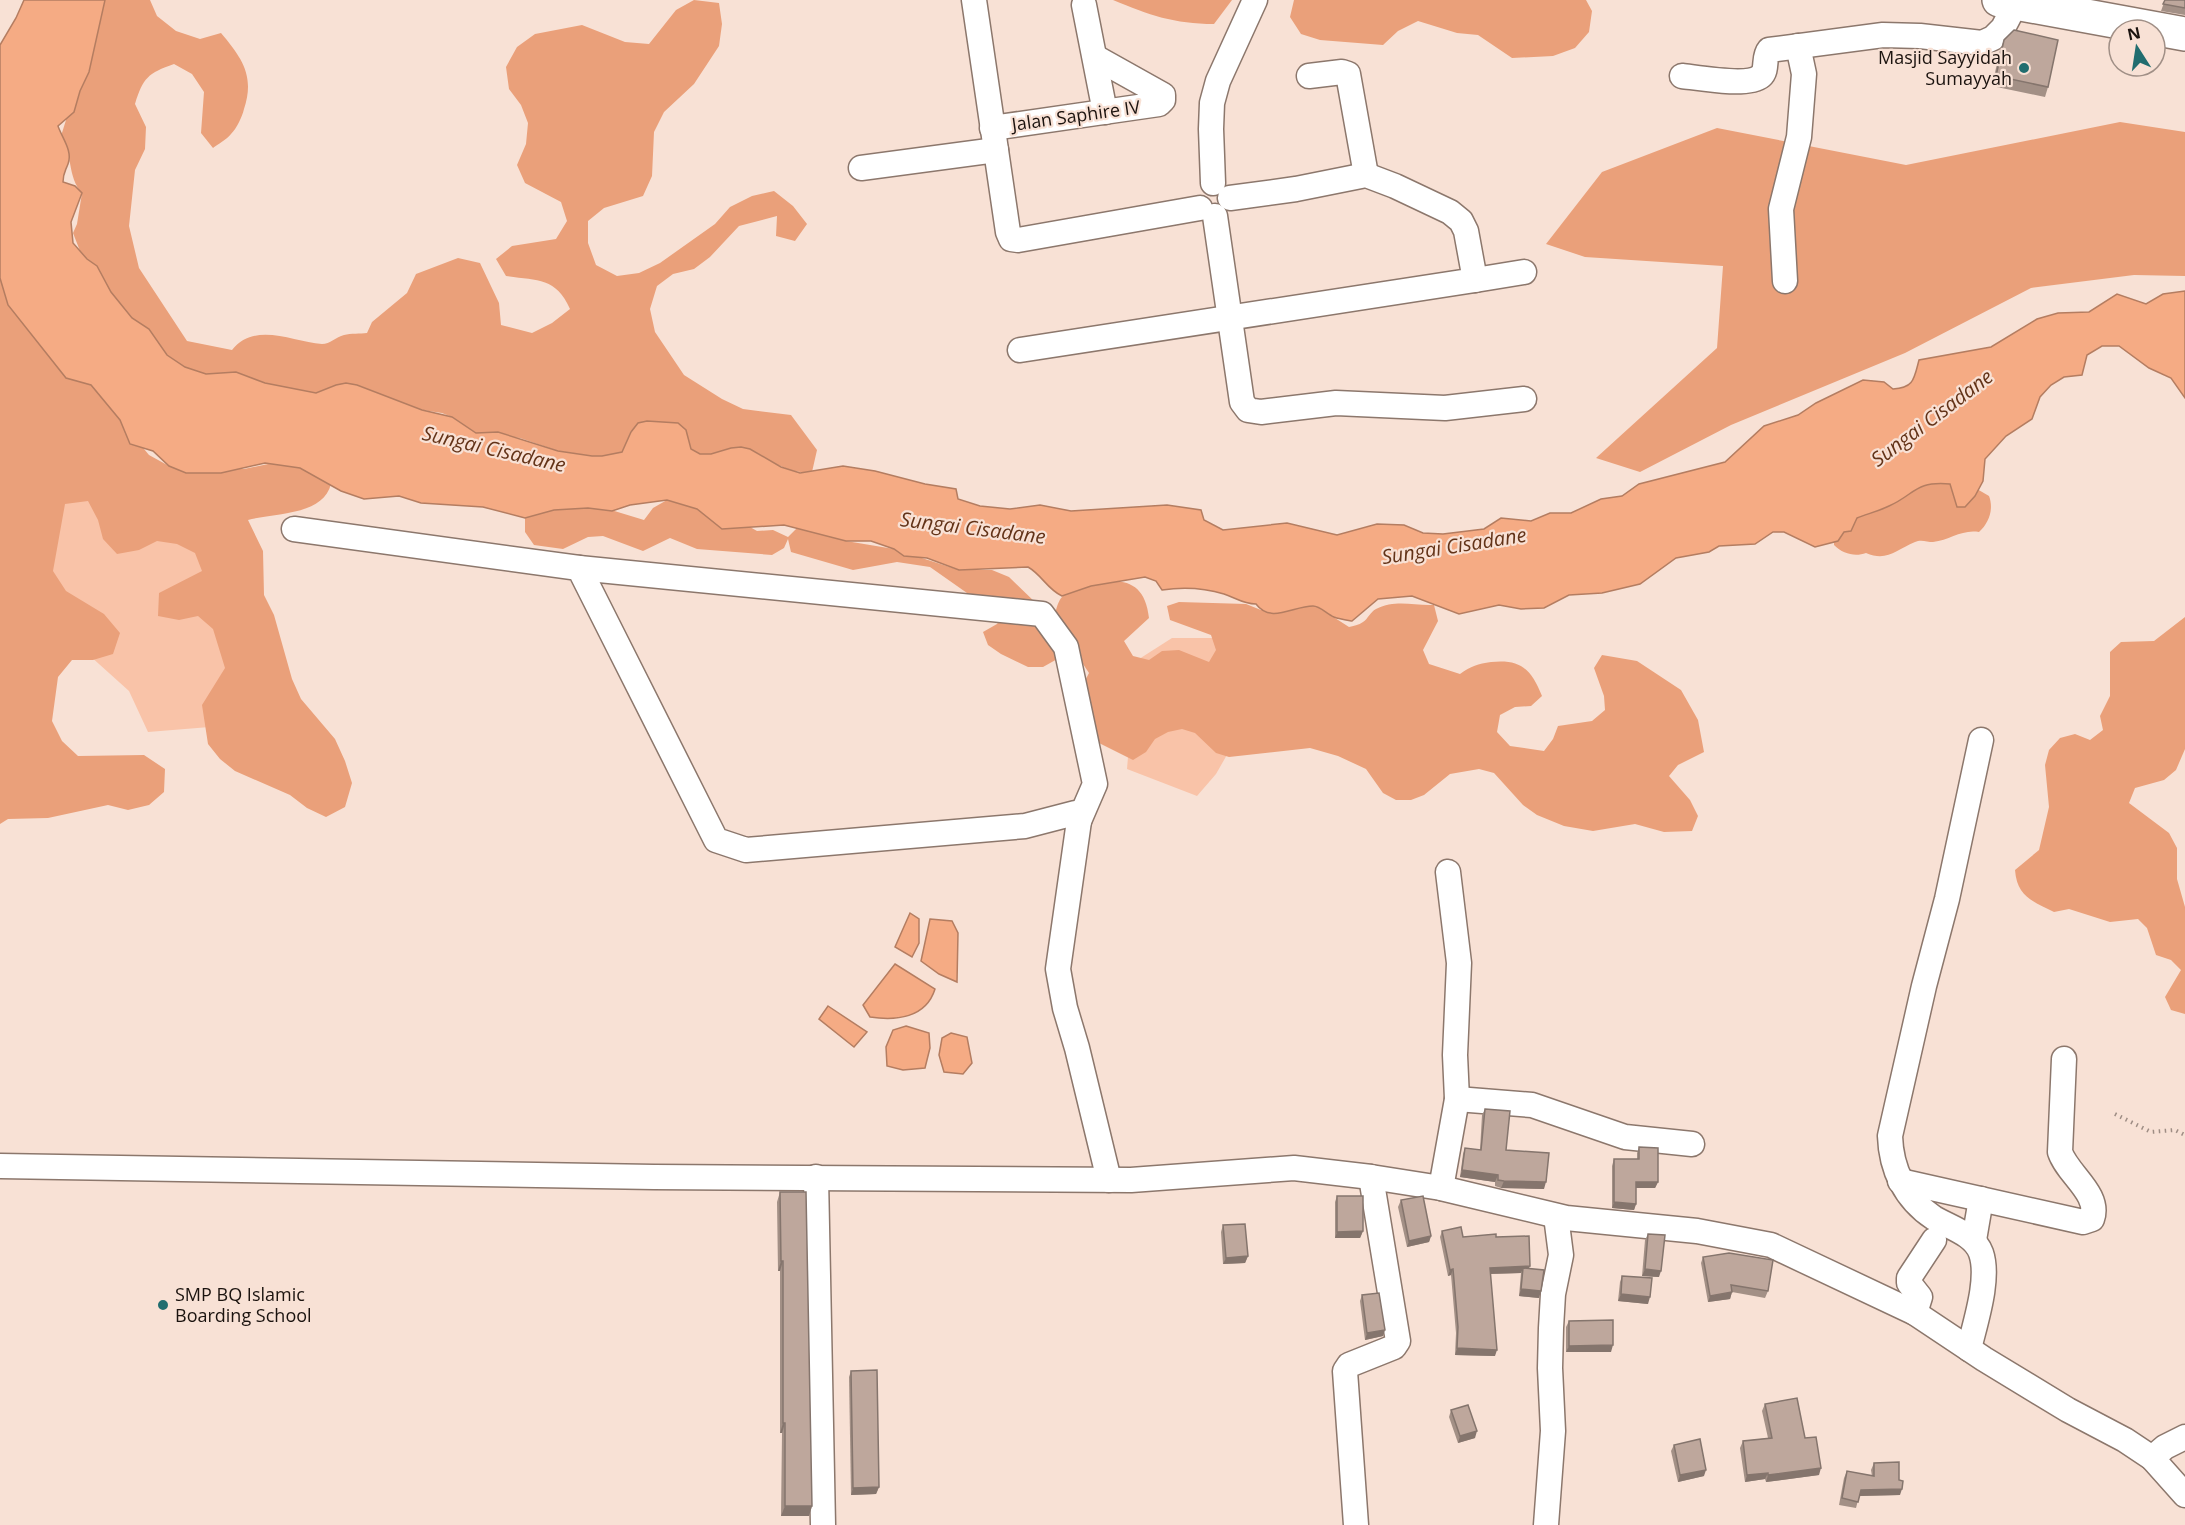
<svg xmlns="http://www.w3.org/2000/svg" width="2185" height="1525" font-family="'Open Sans',sans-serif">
<rect width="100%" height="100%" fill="#f8e1d5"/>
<g fill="#f9c3a8">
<polygon points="26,484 188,525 259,723 148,732 129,691 79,646 12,552"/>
<polygon points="1172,638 1224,638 1232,746 1216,774 1197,796 1127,769 1136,661"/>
</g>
<g fill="#eaa07a">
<path d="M105 0H150L157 16 176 31 200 39 221 33C242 58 255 76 244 109 242 117 237 128 231 134 226 140 218 144 213 148L201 133 204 92 192 74 174 64C148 73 143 78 135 104L146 127 145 149 135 170 129 226 139 268 187 341 232 350C255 321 293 342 322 344 330 344 336 337 344 335 351 333 360 334 367 333L372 322 407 293 416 274 458 258 480 263 499 303 501 325 532 333 552 323 570 309C556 277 537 281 506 276L496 259 512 246 556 239 567 221 561 202 525 183 517 165 526 144 528 123 521 105 509 89 506 67 517 47 535 34 582 25 625 42 649 44 676 10 694 0 719 3 722 24 719 46 694 84 664 112 654 132 652 176 643 196 604 208 588 221V243L596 265 617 276 639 273 660 263 715 224 730 207 752 196 774 191 793 206 807 224 795 241 776 236 777 216 739 226 710 257 694 269 673 274 657 286 650 309 655 332 684 375 722 399 743 409 791 415 817 450 812 472C789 475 770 460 750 449L699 461 631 431 622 452 602 456H592L558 451 520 438 476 433 452 417 442 413 422 410 336 385 316 393 198 383 109 316 87 259 80 251 73 233 77 224 82 193C67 177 73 153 61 136L66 120 67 108 80 91 89 72Z"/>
<path d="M1113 0H1232L1214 24C1174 24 1149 15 1113 0Z"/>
<polygon points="1294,0 1586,0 1592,11 1589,32 1575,48 1553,56 1512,58 1478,35 1457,33 1418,21 1398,31 1383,45 1320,40 1301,34 1290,17"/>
<polygon points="2120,122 2185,132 2185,276 2134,275 2031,288 1905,353 1731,425 1640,472 1596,458 1717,348 1723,266 1585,257 1546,244 1602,172 1717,128 1906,165"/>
<path d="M0 256 91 385 149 455 169 466 244 469 287 460 331 484C323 516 273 513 248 520L263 551 264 595 274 615 292 679 301 699 335 739 345 761 352 783 345 807 326 817 307 808 290 795 235 771 220 759 208 744 202 705 225 668 213 629 198 616 179 620 158 616 159 593 202 571 195 553 177 544 157 541 139 550 117 554 103 539 98 520 88 501 65 504 53 571 66 591 104 614 120 633 113 654 93 660H72L58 677 52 721 62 741 78 756 144 755 165 769 164 792 149 805 128 810 108 805 48 818 8 819 0 824Z"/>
<path d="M1931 478 1977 489 1989 496C1994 509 1989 523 1979 532 1962 529 1950 540 1933 542 1927 542 1921 539 1915 542 1896 550 1887 562 1866 553 1855 557 1843 554 1834 545V535L1868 508 1905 491 1924 486Z"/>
<path d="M667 500 729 515 757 531 773 530 788 537 799 526 846 541 894 549 959 570H992L1009 577 1039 606 1056 610C1057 606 1059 600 1062 597 1068 588 1081 586 1091 584 1123 577 1145 581 1149 618L1124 641 1133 656 1149 660 1162 651 1179 650 1209 662 1216 650 1211 635 1170 620 1167 606 1179 602 1246 604 1261 610 1292 609 1307 604 1324 605 1335 618 1349 627C1353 626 1359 625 1363 622 1368 619 1370 612 1376 609 1397 599 1413 606 1434 605L1438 621 1423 650 1429 664 1460 674C1471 666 1478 664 1491 662 1521 659 1531 669 1542 696L1531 706 1515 707 1500 715 1497 732 1510 746 1544 751 1553 739 1558 726 1592 721 1605 710 1604 696 1594 668 1602 655 1637 661 1681 690 1698 720 1704 752 1678 765 1669 776 1690 800 1698 816 1692 831 1664 832 1635 824 1593 831 1564 826 1537 815 1523 805 1494 773 1479 769 1450 774 1424 795 1411 800H1396L1383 793 1366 769 1338 756 1310 748 1229 757 1216 753 1195 733 1182 729 1168 732 1155 739 1146 752 1133 760 1091 739 1074 702 1089 673 1081 661 1068 653 1043 667H1028L1001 654 988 645 983 632 997 624 1006 611 967 593 930 567 897 562 853 570 791 552 788 539 784 548 772 555 697 549 670 538 643 551 603 536 588 537 563 549 534 545 525 532V518L536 507 598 506 644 520 653 508Z"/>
<path d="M2185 617V749L2176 770 2164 780 2135 788 2129 803 2169 833 2177 848V879L2185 907V1014L2171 1010 2165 997 2181 970 2171 960 2156 955 2147 928 2138 919 2110 922 2069 909 2054 912C2033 901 2017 897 2015 870L2039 850 2049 807 2045 765 2049 750 2060 738 2075 734 2090 740 2103 730 2100 716 2110 696V652L2121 642 2154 641Z"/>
</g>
<g fill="#f5ab84" stroke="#b47d61" stroke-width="1.5">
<path d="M24 0H105L89 72 80 91 74 112 58 126C62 138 73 151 68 164 65 172 63 173 63 182L75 186 82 193 71 222 73 243 87 259 97 266 111 292 132 318 149 329 167 355 185 367 206 374 236 372 265 383 316 393 336 385 346 383 357 385 422 410 452 417 476 433 498 432 558 451 592 456H602L622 452 631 432 638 423 647 421 678 423 686 430 691 449 700 454H711L731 448 741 447 750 449 781 467 800 473 843 466 875 471 925 484 956 489 958 499 980 506 1010 509 1040 505 1071 511 1167 505 1201 510 1204 520 1223 530 1287 523 1337 535 1377 524 1404 525 1423 533 1443 534 1484 529 1501 518 1531 521 1550 513H1571L1601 499 1622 496 1639 484 1725 462 1764 426 1798 415 1816 403 1863 380 1884 382 1893 389C1914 388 1914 379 1919 360L1991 347 2037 319 2058 313 2089 312 2117 294 2146 304 2163 294 2185 291V398L2171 378 2149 368 2119 346H2102L2087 355 2082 375 2064 377 2051 385 2040 397 2032 419 2006 436 1985 459 1983 481 1975 496 1965 507H1957L1950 484C1914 481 1916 494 1889 506 1879 511 1867 514 1857 518L1851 531 1844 532 1838 541 1815 547 1784 532H1773L1755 544 1719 546 1709 552 1676 558 1640 584 1602 593 1569 595 1544 608 1521 609 1499 605 1459 614 1412 596 1378 599 1352 621C1346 620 1339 619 1334 617 1327 614 1320 606 1313 606 1293 606 1271 624 1256 604 1243 604 1236 598 1224 594 1204 588 1183 587 1162 590L1156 581 1145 577 1091 586 1062 596C1047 589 1042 575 1028 567L959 570 927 558 904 556 894 549 871 541H846L784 525 722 529 697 509 667 500 630 505 612 511 588 508 554 510 525 518 483 507 421 503 399 496 364 499 341 491 300 468 265 463 221 473H186L169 466 153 451 130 444 120 420 91 385 66 378 8 305 0 278V45L16 18Z"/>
<polygon points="910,913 919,919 919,943 912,957 895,947"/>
<polygon points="930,919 952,921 958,933 957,982 939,974 921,961"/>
<path d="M895 964 935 989C926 1018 896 1021 870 1017L863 1005Z"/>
<polygon points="828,1006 867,1032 854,1047 819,1019"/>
<polygon points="906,1026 929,1033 930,1048 925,1068 903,1070 887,1066 886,1047 893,1030"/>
<polygon points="951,1033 967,1037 972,1063 963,1074 944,1072 939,1055 942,1038"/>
</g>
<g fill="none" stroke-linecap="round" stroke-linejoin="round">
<defs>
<g id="street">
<polyline points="974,0 1008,232 1011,239 1018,240 1200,208"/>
<polyline points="1084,5 1105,112"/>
<polyline points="1309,76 1342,72 1348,74 1366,175"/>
<path d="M1682 76C1699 78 1748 87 1761 76 1768 70 1763 57 1769 50L1883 35 1920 36 1982 43 1993 38 2003 28 2016 3"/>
<polyline points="992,128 1159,104 1163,100 1163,95 1095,57"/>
<polyline points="861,168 996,150"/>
<polyline points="1213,183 1211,129 1212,103 1218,81 1255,0"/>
<polyline points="1215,216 1242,402 1248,410 1261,412 1336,403 1445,408 1524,399"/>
<polyline points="1475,280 1524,272"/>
<polyline points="1785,281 1781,209 1799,137 1804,74 1798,46"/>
<polyline points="1020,350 1475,280 1466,231 1461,221 1450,212 1395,186 1366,175 1296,189 1230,198"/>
<polyline points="294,529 579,568 716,840 746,850 1025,826 1075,813 1079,821 1058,969 1065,1008 1077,1048 1109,1180"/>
<polyline points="579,568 1042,614 1066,647 1095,784 1079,821"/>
<polyline points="1457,1099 1532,1105 1625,1137 1692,1144"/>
<polyline points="0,1166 654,1177 1131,1180 1294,1168 1371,1177 1441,1188 1566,1218 1697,1231 1771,1245 1915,1313 1984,1359 2068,1410 2125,1440 2152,1458 2185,1495"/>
<polyline points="816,1177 823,1525"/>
<path d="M1900 1181 2083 1222 2092 1219C2101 1194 2067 1174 2060 1152L2064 1059"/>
<polyline points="1441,1188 1457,1099 1455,1055 1459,963 1448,872"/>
<polyline points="1974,1240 1981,1199"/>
<polyline points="1915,1313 1920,1297 1909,1283 1909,1278 1934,1240"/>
<path d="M1969 1349C1975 1323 1990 1279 1981 1253 1974 1234 1951 1228 1934 1218 1905 1199 1891 1169 1890 1136L1924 986 1947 899 1981 740"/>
<polyline points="2152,1458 2165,1447 2185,1437"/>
<polyline points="1356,1525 1345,1371 1349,1365 1394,1347 1398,1341 1371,1177"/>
<polyline points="1546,1525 1553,1431 1550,1368 1551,1328 1553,1294 1561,1255 1556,1216"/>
</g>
<polyline id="secondary" points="1999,0 2185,34"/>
</defs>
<use href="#street" stroke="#8c776c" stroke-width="27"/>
<use href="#secondary" stroke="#8c776c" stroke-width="36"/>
<polyline stroke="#9e8d84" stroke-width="4" stroke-dasharray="1.5 4.5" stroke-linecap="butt" points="2115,1114 2151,1132 2175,1130 2185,1135"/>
<use href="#street" stroke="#fff" stroke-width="24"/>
<use href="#secondary" stroke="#fff" stroke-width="33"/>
</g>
<g fill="#a39086">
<polygon points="2165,0 2185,0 2185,15 2161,11"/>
<polygon points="2004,40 2048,87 2045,97 1992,86 2000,50"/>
<polygon points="1485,1109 1506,1150 1544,1189 1501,1188 1495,1186 1495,1182 1460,1177 1463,1154 1465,1148 1480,1150 1482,1115"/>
<polygon points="1639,1147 1658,1182 1655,1188 1636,1188 1636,1204 1634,1210 1612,1208 1612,1166 1614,1159 1637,1159 1637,1153"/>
<polygon points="780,1192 812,1506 809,1516 781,1516 782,1433 780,1433 780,1271 778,1271 777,1202"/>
<polygon points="1337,1196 1363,1231 1360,1238 1335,1238 1335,1202"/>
<polygon points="1401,1200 1431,1236 1429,1242 1407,1247 1398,1207"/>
<polygon points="1223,1225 1248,1256 1245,1263 1223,1264 1221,1232"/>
<polygon points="1442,1231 1463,1237 1496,1237 1529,1268 1539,1298 1519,1296 1521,1273 1490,1274 1495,1356 1455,1355 1456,1333 1451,1275 1448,1276 1440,1237"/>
<polygon points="1648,1234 1659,1277 1642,1276 1645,1240"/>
<polygon points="1703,1257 1768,1291 1765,1298 1732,1292 1730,1299 1708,1302 1701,1263"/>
<polygon points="1622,1276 1648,1304 1618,1301 1620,1282"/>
<polygon points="1362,1295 1383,1336 1365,1340 1360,1301"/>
<polygon points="1569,1321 1611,1352 1566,1352 1566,1327"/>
<polygon points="851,1371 879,1487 876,1494 851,1495 849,1377"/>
<polygon points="1765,1404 1805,1438 1819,1475 1766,1482 1765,1479 1745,1482 1740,1448 1743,1441 1768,1438 1762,1411"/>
<polygon points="1451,1410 1475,1438 1458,1443 1449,1417"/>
<polygon points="1674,1445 1704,1476 1678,1482 1671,1451"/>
<polygon points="1874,1463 1900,1495 1859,1496 1856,1508 1839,1505 1844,1478 1847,1471 1872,1476 1871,1470"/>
</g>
<g fill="#85756d">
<polygon points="1462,1170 1498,1175 1495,1182 1460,1177"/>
<polygon points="1504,1181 1546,1182 1544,1189 1501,1188"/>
<polygon points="1636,1182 1658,1182 1655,1188 1634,1188"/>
<polygon points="1614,1202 1636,1204 1634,1210 1612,1208"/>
<polygon points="1363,1231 1360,1238 1335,1238 1337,1232"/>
<polygon points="1431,1236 1429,1242 1407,1247 1409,1241"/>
<polygon points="1248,1256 1245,1263 1223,1264 1226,1258"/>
<polygon points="781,1261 783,1261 780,1271 778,1271"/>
<polygon points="1530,1266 1527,1273 1523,1268 1521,1273 1487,1274 1490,1268"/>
<polygon points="1453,1269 1451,1275 1448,1276 1450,1270"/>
<polygon points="1645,1269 1661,1271 1659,1277 1642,1276"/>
<polygon points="1521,1289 1541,1291 1539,1298 1519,1296"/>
<polygon points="1732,1292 1730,1299 1708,1302 1710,1296"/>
<polygon points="1621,1294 1650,1297 1648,1304 1618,1301"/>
<polygon points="1385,1330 1383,1336 1365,1340 1367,1333"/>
<polygon points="1613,1345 1611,1352 1566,1352 1569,1346"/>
<polygon points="1457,1348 1497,1350 1495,1356 1455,1355"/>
<polygon points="783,1423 785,1423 782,1433 780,1433"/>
<polygon points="1477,1431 1475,1438 1458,1443 1460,1436"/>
<polygon points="1821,1468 1819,1475 1766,1482 1768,1475"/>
<polygon points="1706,1470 1704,1476 1678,1482 1680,1475"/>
<polygon points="1768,1473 1765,1479 1745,1482 1747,1475"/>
<polygon points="879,1487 876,1494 851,1495 853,1488"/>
<polygon points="1902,1489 1900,1495 1858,1496 1861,1490"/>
<polygon points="785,1506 812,1506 809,1516 781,1516"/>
</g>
<g fill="#bea79c" stroke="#85756d" stroke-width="1.5">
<polygon points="2165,0 2185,0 2185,8 2163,4"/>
<polygon points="2014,30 2058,40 2048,87 1996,76 2004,40"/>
<polygon points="1485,1109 1510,1111 1506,1150 1549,1153 1546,1182 1504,1181 1498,1180 1498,1175 1462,1170 1465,1148 1481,1150"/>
<polygon points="1639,1147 1658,1148 1658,1182 1636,1182 1636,1204 1614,1202 1614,1159 1639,1159"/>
<polygon points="780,1192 806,1192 812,1506 785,1506 785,1423 783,1423 783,1261 781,1261"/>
<polygon points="1337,1196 1363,1196 1363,1231 1337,1232"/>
<polygon points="1423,1196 1431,1236 1409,1241 1401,1200"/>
<polygon points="1245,1224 1248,1256 1226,1258 1223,1225"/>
<polygon points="1461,1227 1463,1237 1496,1234 1496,1237 1529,1236 1530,1266 1490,1268 1497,1350 1457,1348 1458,1327 1453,1269 1450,1270 1442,1231"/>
<polygon points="1648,1234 1665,1235 1661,1271 1645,1269"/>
<polygon points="1729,1253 1773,1260 1768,1291 1731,1285 1732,1292 1710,1296 1703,1257"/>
<polygon points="1523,1268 1544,1270 1541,1291 1521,1289"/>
<polygon points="1622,1276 1652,1278 1650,1297 1621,1294"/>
<polygon points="1379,1293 1385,1330 1367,1333 1362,1295"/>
<polygon points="1613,1320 1613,1345 1569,1346 1569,1321"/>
<polygon points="877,1370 879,1487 853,1488 851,1371"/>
<polygon points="1797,1398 1805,1438 1816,1437 1821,1468 1768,1475 1768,1473 1747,1475 1743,1441 1772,1438 1765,1404"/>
<polygon points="1468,1405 1477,1431 1460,1436 1451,1410"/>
<polygon points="1700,1439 1706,1470 1680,1475 1674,1445"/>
<polygon points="1899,1462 1899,1480 1903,1481 1902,1489 1861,1490 1858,1502 1842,1498 1847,1471 1874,1476 1874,1463"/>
</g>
<g fill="#216d6f" stroke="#f8e1d5" stroke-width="2">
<circle cx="2024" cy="68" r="6"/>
<circle cx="163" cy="1305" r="6"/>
</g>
<g text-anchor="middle" stroke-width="4.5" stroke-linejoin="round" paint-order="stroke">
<g font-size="18" fill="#1b130f" stroke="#f8e1d5" text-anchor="end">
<text x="2012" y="64">Masjid Sayyidah<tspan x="2012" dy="21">Sumayyah</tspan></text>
<text x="175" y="1301" text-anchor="start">SMP BQ Islamic<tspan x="175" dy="21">Boarding School</tspan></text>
</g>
<g font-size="18" fill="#1b130f" stroke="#f8e1d5">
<text transform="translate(1076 116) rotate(-8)" y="6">Jalan Saphire IV</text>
</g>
<g font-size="20" font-style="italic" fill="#633318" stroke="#f8e1d5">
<text transform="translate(1932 418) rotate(-37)" y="7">Sungai Cisadane</text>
<text transform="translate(494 449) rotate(13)" y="7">Sungai Cisadane</text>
<text transform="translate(973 528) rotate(7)" y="7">Sungai Cisadane</text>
<text transform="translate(1454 546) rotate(-9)" y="7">Sungai Cisadane</text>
</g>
</g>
<g transform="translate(2137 48) rotate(348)"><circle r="28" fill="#f8e1d5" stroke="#a08f86" stroke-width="1.5"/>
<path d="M0-4.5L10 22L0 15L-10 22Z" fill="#216d6f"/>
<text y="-9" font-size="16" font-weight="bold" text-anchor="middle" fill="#1b130f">N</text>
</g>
</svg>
